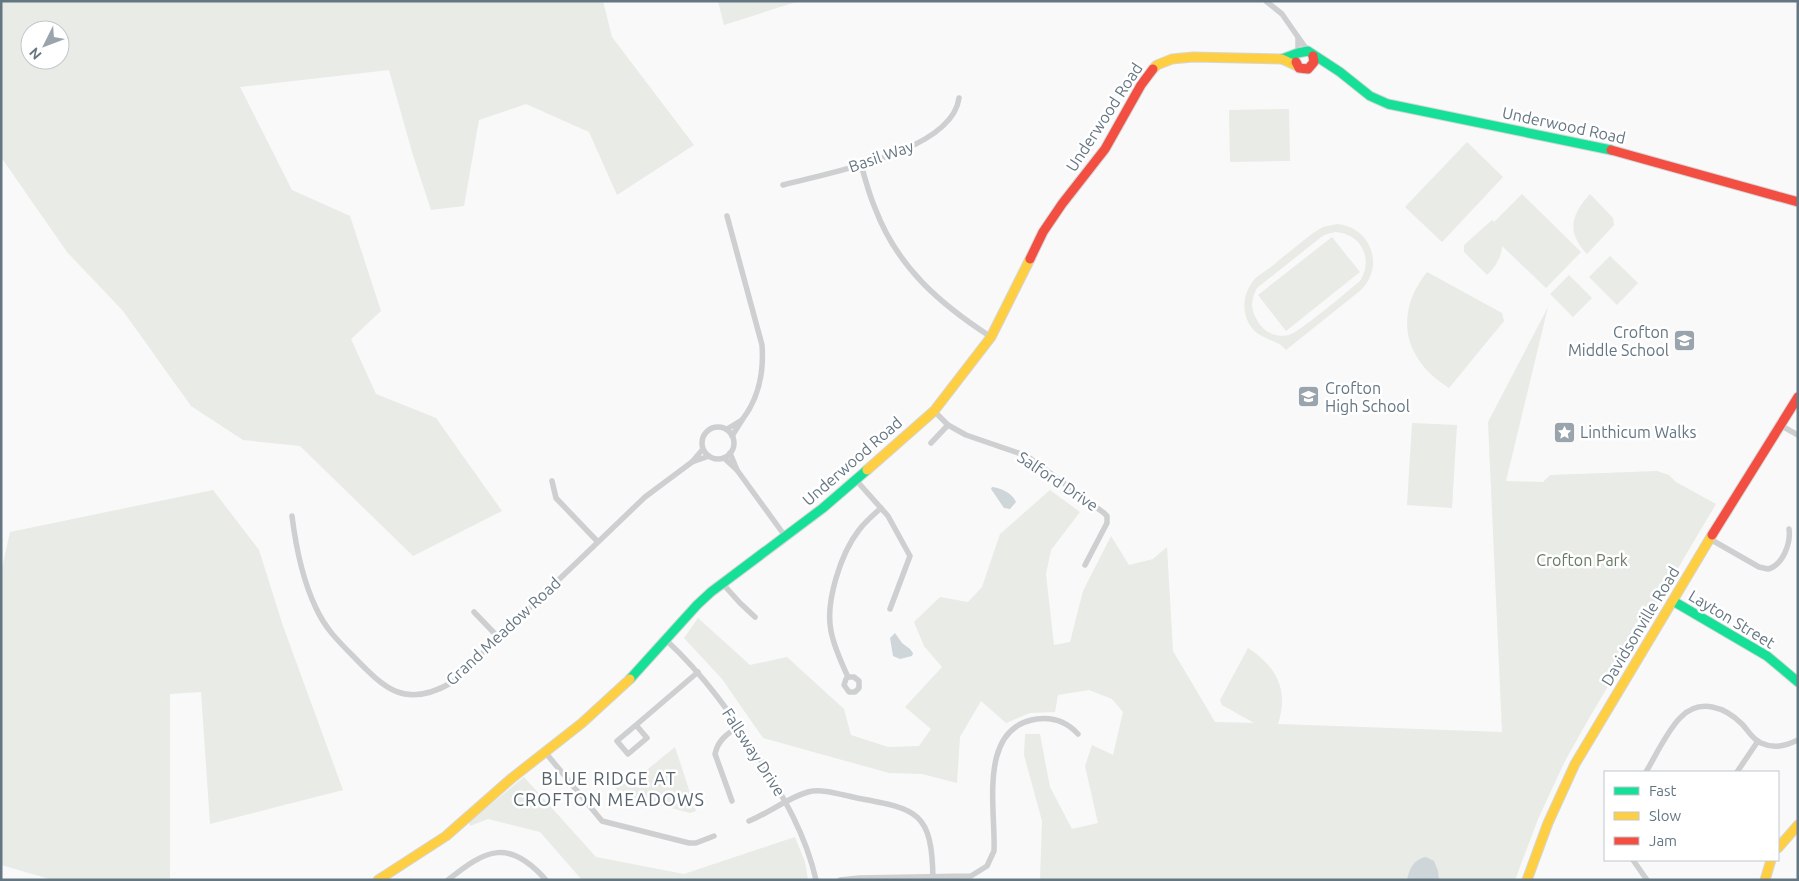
<svg xmlns="http://www.w3.org/2000/svg" width="1799" height="881" font-family="Ubuntu,sans-serif">
<rect width="100%" height="100%" fill="#f9f9f9"/>
<g fill="#e8ebe6" fill-rule="evenodd">
<path d="M1 1H603L612 37 694 145 617 195 589 132 526 104 479 120 464 206 431 210 412 152 389 70 240 87 292 190 350 216 381 311 351 339 376 394 436 418 502 511 413 556 300 446 243 440 191 406 123 311 67 252 1 157ZM30 30H60V60H30Z"/>
<polygon points="718,1 799,1 724,25"/>
<polygon points="1289,109 1290,161 1230,162 1229,110"/>
<polygon points="1467,142 1503,177 1442,242 1405,207"/>
<path d="M1522 194 1581 252 1546 288 1502 246C1501 258 1496 266 1487 275L1464 252V245L1492 220 1494 222Z"/>
<path d="M1590 194 1613 218 1614 225 1587 254C1566 232 1571 215 1590 194Z"/>
<path d="M1337 224C1371 227 1385 266 1361 290L1286 350C1277 339 1261 340 1252 328 1242 315 1242 297 1251 284 1255 277 1264 272 1271 267 1285 255 1299 244 1313 233L1323 227ZM1335 232C1361 233 1374 259 1360 281 1348 291 1301 331 1289 335 1276 338 1263 332 1257 320 1250 309 1251 299 1257 288L1320 238 1324 235Z"/>
<polygon points="1332,237 1360,272 1286,331 1258,295"/>
<polygon points="1610,256 1638,283 1617,305 1589,277"/>
<path d="M1427 272 1502 313 1504 321 1449 388C1404 360 1393 315 1427 272Z"/>
<polygon points="1569,275 1592,298 1573,317 1550,294"/>
<path d="M1548 307 1506 481 1543 482 1550 475 1657 471 1669 475 1676 482 1716 504 1588 720 1565 761 1538 819 1515 880H1040L1042 821 1024 755 1025 734H1040L1050 787 1072 829 1098 823 1085 766 1092 745 1113 755 1123 712 1112 699 1089 690 1058 695 1055 712 1030 713 1006 723 981 701 960 737 957 783 922 774 889 773 763 738 722 679 684 638 698 618 750 665 787 657 844 709 851 735 888 747 919 746 931 729 905 707 942 667 924 646 914 622 940 597 968 602 982 587 1000 534 1050 490 1080 512 1051 550 1046 574 1054 645 1070 642 1083 591 1111 536 1129 565 1153 559 1167 547 1173 651 1215 722 1254 723 1222 705 1220 700 1248 648C1277 667 1289 690 1278 724L1502 732 1488 422Z"/>
<polygon points="1412,423 1457,425 1452,508 1407,505"/>
<polygon points="213,490 259,550 283,626 343,790 210,824 201,692 170,694 170,880 53,880 1,865 1,573 10,532"/>
<polygon points="675,747 696,811 690,813 620,794 611,782 637,778"/>
<polygon points="524,777 596,857 684,874 795,837 805,862 808,880 582,880 540,832 488,819 470,826 469,822"/>
</g>
<g fill="#ced6d9">
<path d="M992 487C1001 488 1012 493 1016 502L1010 509 1004 508 991 489Z"/>
<polygon points="895,633 902,643 910,649 913,653 912,656 900,659 893,656 890,638"/>
<path d="M1426 857 1434 861 1438 871 1439 880H1407C1409 869 1414 859 1426 857Z"/>
</g>
<g fill="none" stroke-linecap="round" stroke-linejoin="round">
<defs>
<g id="fast">
<polyline points="1282,59 1298,53 1308,51 1340,72 1370,96 1388,104 1611,150"/>
<polyline points="1673,601 1767,656 1798,682"/>
<polyline points="630,679 697,605 711,592 823,508 867,470"/>
</g>
<g id="slow">
<polyline points="1153,69 1157,65 1172,59 1193,57 1282,59 1297,66"/>
<polyline points="867,470 934,411 991,337 1030,259"/>
<polyline points="1778,848 1798,825"/>
<polyline points="378,880 446,836 512,778 582,723 630,679"/>
<polyline points="1527,880 1548,823 1575,764 1712,535"/>
<polyline points="1765,880 1771,860"/>
</g>
<g id="jam">
<polyline points="1296,62 1299,68 1308,69 1314,62 1313,56"/>
<polyline points="1611,150 1798,202"/>
<polyline points="1030,259 1043,232 1062,204 1105,149 1141,85 1153,69"/>
<polyline points="1712,535 1798,397"/>
</g>
</defs>
<use href="#fast" stroke="#d5d6d7" stroke-width="11"/>
<use href="#slow" stroke="#d5d6d7" stroke-width="11"/>
<use href="#jam" stroke="#d5d6d7" stroke-width="11"/>
<g stroke="#cecfd0" stroke-width="5.5">
<polyline points="1266,1 1282,14 1298,37"/>
<polyline points="1298,54 1298,37 1308,51"/>
<path d="M861 164C865 179 869 194 875 208 897 267 940 304 991 337"/>
<path d="M783 185C827 173 952 152 959 98"/>
<path d="M727 216 762 345C764 372 759 398 742 420"/>
<polyline points="934,411 948,425 966,435 1027,456 1104,513 1107,516 1107,523 1085,565"/>
<polyline points="1780,425 1798,435"/>
<circle cx="718" cy="443" r="16"/>
<polyline points="727,429 742,420 732,436"/>
<polyline points="931,443 948,425"/>
<polyline points="703,449 692,462 709,456"/>
<polyline points="724,458 737,470 730,453"/>
<polyline points="737,470 785,536"/>
<polyline points="856,480 888,516 910,556 890,609"/>
<polyline points="552,481 556,498 597,541"/>
<path d="M292 516C296 548 302 579 316 608 325 628 338 641 353 656 385 689 405 709 451 683L645 497 692 462"/>
<path d="M1710 539 1759 567 1768 569C1783 565 1791 543 1789 529"/>
<polyline points="722,583 740,603 755,617"/>
<polyline points="474,612 498,637"/>
<path d="M666 640C704 675 733 716 760 759 784 798 806 835 816 880"/>
<path d="M848 677H854L859 681V688L855 692H849L844 685 846 679 848 677C841 662 834 647 831 631 825 602 841 553 859 530 865 522 873 515 881 508"/>
<polyline points="636,725 617,741 628,754 647,738 636,725 698,672"/>
<polyline points="545,752 602,821 689,843 696,843 714,836"/>
<path d="M1646 772C1655 757 1668 729 1681 717 1700 698 1725 707 1742 724 1748 730 1752 739 1761 743 1774 749 1785 746 1798 740"/>
<polyline points="1737,772 1758,741"/>
<path d="M732 801 715 754C718 740 727 734 739 726"/>
<path d="M749 821C769 813 787 798 808 792 822 788 842 795 857 798 918 809 932 812 933 879"/>
<polyline points="1633,860 1647,880"/>
<path d="M448 880C486 849 509 838 546 880"/>
<path d="M840 880 859 878 971 876 987 866 994 851C996 810 977 727 1037 719 1053 717 1067 722 1078 734"/>
</g>
<use href="#fast" stroke="#16e098" stroke-width="9"/>
<use href="#slow" stroke="#ffcf43" stroke-width="9"/>
<use href="#jam" stroke="#f24e42" stroke-width="9"/>
</g>
<defs>
<symbol id="school-square" viewBox="-11 -11 22 22"><rect x="-9" y="-9" width="18" height="18" rx="4" fill="#99a4ac" stroke="#fff"/><path d="M0-5L7-2L0 1L-7-2ZM-4 1L0 2.5L4 1V4Q0 6-4 4Z" fill="#fff"/></symbol>
<symbol id="sight-square" viewBox="-11 -11 22 22"><rect x="-9" y="-9" width="18" height="18" rx="4" fill="#99a4ac" stroke="#fff"/><path d="M0-6L1.8-2.2L6-1.7L2.9 1.2L3.7 5.4L0 3.3L-3.7 5.4L-2.9 1.2L-6-1.7L-1.8-2.2Z" fill="#fff"/></symbol>
</defs>
<g fill-rule="evenodd">
<use href="#school-square" x="1672" y="328" width="25" height="25"/>
<use href="#school-square" x="1296" y="384" width="25" height="25"/>
<use href="#sight-square" x="1552" y="420" width="25" height="25"/>
</g>
<g text-anchor="middle" stroke-width="5" stroke-linejoin="round" paint-order="stroke">
<g font-size="16" fill="#657683" stroke="#fff">
<text transform="translate(1104 117) rotate(-57)" y="6">Underwood Road</text>
<text transform="translate(1564 125) rotate(12)" y="6">Underwood Road</text>
<text transform="translate(881 156) rotate(-19)" y="6">Basil Way</text>
<text transform="translate(852 461) rotate(-41)" y="6">Underwood Road</text>
<text transform="translate(1058 481) rotate(34)" y="6">Salford Drive</text>
<text transform="translate(1732 619) rotate(31)" y="6">Layton Street</text>
<text transform="translate(1640 626) rotate(-59)" y="6">Davidsonville Road</text>
<text transform="translate(503 631) rotate(-43)" y="6">Grand Meadow Road</text>
<text transform="translate(754 752) rotate(57)" y="6">Fallsway Drive</text>
</g>
<g font-size="16" fill="#657683" stroke="#fff" text-anchor="start">
<text x="1669" y="338" text-anchor="end">Crofton<tspan x="1669" dy="18">Middle School</tspan></text>
<text x="1325" y="394">Crofton<tspan x="1325" dy="18">High School</tspan></text>
<text x="1580" y="438">Linthicum Walks</text>
</g>
<g font-size="16" fill="#687a64" stroke="#fff">
<text x="1582" y="566">Crofton Park</text>
</g>
<g font-size="18" letter-spacing="1" fill="#57646e" stroke="#fff">
<text x="609" y="785">BLUE RIDGE AT<tspan x="609" dy="21">CROFTON MEADOWS</tspan></text>
</g>
</g>
<rect width="1799" height="881" fill="none" stroke="#657683" stroke-width="5"/>
<rect x="1604" y="771" width="175" height="90" fill="#ffffff" stroke="#c1c8cd"/>
<rect x="1614" y="787" width="25" height="8" fill="#16e098" stroke="#c1c8cd"/>
<text x="1649" y="796" font-size="15" fill="#657683">Fast</text>
<rect x="1614" y="812" width="25" height="8" fill="#ffcf43" stroke="#c1c8cd"/>
<text x="1649" y="821" font-size="15" fill="#657683">Slow</text>
<rect x="1614" y="837" width="25" height="8" fill="#f24e42" stroke="#c1c8cd"/>
<text x="1649" y="846" font-size="15" fill="#657683">Jam</text>
<g transform="translate(45 45) rotate(228)"><circle r="24" fill="#ffffff" stroke="#c1c8cd"/>
<path d="M0-4L9 19L0 12L-9 19Z" fill="#99a4ac"/>
<text y="-8" font-size="14" font-weight="bold" text-anchor="middle" fill="#657683">N</text>
</g>
</svg>
